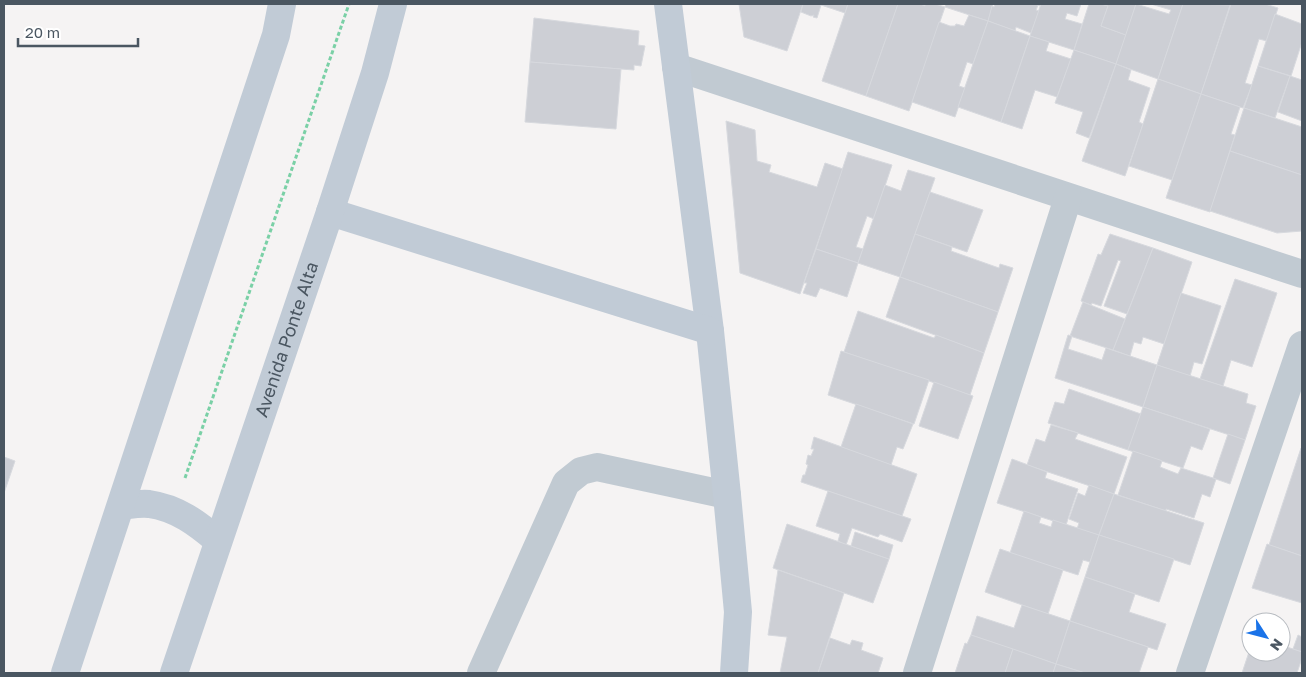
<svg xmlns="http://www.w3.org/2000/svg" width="1306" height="677" font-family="'Golos Text',sans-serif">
<rect width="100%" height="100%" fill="#f5f3f3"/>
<g fill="#cdcfd5" stroke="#d7d9de">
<polygon points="739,4 803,4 787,51 744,37"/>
<polygon points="803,4 848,4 845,13 821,5 817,18 813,17 814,15 811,16 801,12"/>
<polygon points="848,4 898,4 866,96 822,81"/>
<polygon points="898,4 920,4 925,6 925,4 935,4 945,7 909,111 866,96"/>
<polygon points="946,4 993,4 988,21 945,7"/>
<polygon points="995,4 1041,4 1040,6 1038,5 1036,10 1039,11 1031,33 1016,27 1015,31 988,21 992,6 994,7"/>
<polygon points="1041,4 1081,4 1077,16 1067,13 1065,19 1082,24 1074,50 1030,36"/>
<polygon points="1089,4 1101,4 1108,6 1101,26 1126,35 1116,64 1074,50"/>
<polygon points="1101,4 1136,4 1126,35 1101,26 1108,6"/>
<polygon points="1136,4 1169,14 1171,10 1151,4 1183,4 1158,79 1116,64"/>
<polygon points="1183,4 1230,5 1201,94 1158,79"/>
<polygon points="1231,4 1265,4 1278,8 1267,41 1259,39 1245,83 1252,85 1243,108 1201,94"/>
<polygon points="1275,14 1302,24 1302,42 1291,76 1258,66"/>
<polygon points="969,15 988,21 973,64 967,62 959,86 965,88 955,117 912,102 939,22 950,26 955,26 956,24 964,26"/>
<polygon points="534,18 639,31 638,45 645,46 641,66 634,65 634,70 530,62"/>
<polygon points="988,21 1030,36 1001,122 958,107"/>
<polygon points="1030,36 1049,42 1046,51 1071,59 1057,97 1035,90 1022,129 1001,122"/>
<polygon points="1074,50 1116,64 1089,138 1076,133 1083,112 1055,103"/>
<polygon points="530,62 621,69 616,129 525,122"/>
<polygon points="1116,64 1131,70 1128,80 1150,88 1139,122 1143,124 1125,176 1082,161"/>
<polygon points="1258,66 1290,76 1275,118 1244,108"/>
<polygon points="1290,76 1302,80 1302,121 1278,112"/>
<polygon points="1158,79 1201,94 1172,180 1129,166"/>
<polygon points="1201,94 1240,107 1231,134 1235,135 1210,212 1166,198"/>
<polygon points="1244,108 1302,127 1302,175 1230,151"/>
<polygon points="726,121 755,130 757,161 771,165 769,172 817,187 825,163 843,169 800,294 740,273"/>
<polygon points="1230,151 1302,175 1302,231 1277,233 1210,211"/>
<polygon points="848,152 892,165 874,219 867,216 856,247 863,249 858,263 816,249"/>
<polygon points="908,170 935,178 900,277 858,263 885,185 901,191"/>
<polygon points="930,192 983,210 967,252 915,234"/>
<polygon points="915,234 952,247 951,251 999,268 1000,264 1013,268 998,312 900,277"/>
<polygon points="1110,234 1153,248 1127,314 1104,306 1121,261 1118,260 1101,306 1092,303 1091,305 1081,301 1098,254 1101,255"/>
<polygon points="1153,248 1192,262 1164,344 1143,337 1141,344 1134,342 1130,356 1113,350"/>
<polygon points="816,249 858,263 847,297 820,288 816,297 803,293 807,283 804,283"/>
<polygon points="900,277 998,312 984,353 886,317"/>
<polygon points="1235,279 1277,293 1252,367 1231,360 1223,386 1200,379"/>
<polygon points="1181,293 1221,306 1202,364 1194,362 1190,376 1157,365"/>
<polygon points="1083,302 1125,319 1113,350 1070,336"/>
<polygon points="858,311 934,338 936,335 984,353 970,395 844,352"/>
<polygon points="1068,335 1072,336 1068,349 1102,360 1106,348 1157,365 1143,407 1055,378"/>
<polygon points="841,351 929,380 914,424 828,395"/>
<polygon points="1157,365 1248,394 1246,403 1256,406 1245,440 1143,407"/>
<polygon points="934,382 973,396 958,439 919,426"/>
<polygon points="1069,389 1141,414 1128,450 1048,423 1055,402 1064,404"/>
<polygon points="856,404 913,424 903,449 897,447 891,465 841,447"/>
<polygon points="1143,407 1210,429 1202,450 1191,446 1183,468 1128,450"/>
<polygon points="1051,425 1078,433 1075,439 1127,457 1114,494 1027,465 1036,439 1045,442"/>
<polygon points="1228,434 1245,440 1230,484 1213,478"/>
<polygon points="814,437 917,474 902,516 801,482 803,475 805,475 808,465 806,464 808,455 811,456 814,449 811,449"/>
<polygon points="1301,448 1302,448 1302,556 1269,545"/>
<polygon points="1133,451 1160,460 1162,461 1160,467 1178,474 1181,468 1216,479 1210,497 1202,494 1194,518 1166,509 1166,511 1118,495"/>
<polygon points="4,457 15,461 4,493"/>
<polygon points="1012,459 1047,472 1045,478 1078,489 1066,525 997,503"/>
<polygon points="1089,485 1114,494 1099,535 1077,529 1079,523 1069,519 1078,493 1085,496"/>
<polygon points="828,491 911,519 902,542 880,534 878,537 852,528 846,545 838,541 840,534 816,526"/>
<polygon points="1114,494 1204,523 1190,565 1099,535"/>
<polygon points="1024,511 1041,517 1039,523 1051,527 1053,520 1099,535 1090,562 1083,560 1078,575 1010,553"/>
<polygon points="787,524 889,559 873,603 773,568"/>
<polygon points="855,532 893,545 889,559 851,546"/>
<polygon points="1099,535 1174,559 1159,602 1085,577"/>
<polygon points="1267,544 1302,556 1302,603 1252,588"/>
<polygon points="1000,549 1063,570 1048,614 985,592"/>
<polygon points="778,570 844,593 818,673 780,673 787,637 768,635"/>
<polygon points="1085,577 1135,594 1129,612 1166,624 1157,650 1070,621"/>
<polygon points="1022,605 1070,621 1056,664 971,635 977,616 1014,628"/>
<polygon points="1070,621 1148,647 1139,673 1085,673 1056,664"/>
<polygon points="971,635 1013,649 1005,673 955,673 965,643 967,644"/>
<polygon points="1298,635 1302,637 1302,652 1293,649"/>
<polygon points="830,638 850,645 852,640 863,643 861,650 883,658 878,673 818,673"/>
<polygon points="1281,645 1302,652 1302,658 1297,673 1242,673 1251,646 1251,652 1281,652"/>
<polygon points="1013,649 1056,664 1053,673 1005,673"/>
<polygon points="1056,664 1085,673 1053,673"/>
</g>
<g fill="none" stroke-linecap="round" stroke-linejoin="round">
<polyline stroke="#7ad0a6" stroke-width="3" stroke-dasharray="4 2.5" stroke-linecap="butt" points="185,478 349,4"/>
<g stroke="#c1cad2" stroke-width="28">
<polyline points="676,67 1302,274"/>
<polyline points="481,673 566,483 581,471 597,467 727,495"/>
<polyline points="917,673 1068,198"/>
<polyline points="1190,673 1302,345"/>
</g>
<g stroke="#c1cbd6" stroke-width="28">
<polyline points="668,4 710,331 727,495 738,612 734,673"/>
<polyline points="330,212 710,331"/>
<path d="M121 506C130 505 140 503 149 504 177 508 197 523 218 541"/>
<polyline points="65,673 276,35 282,4"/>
<path id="s1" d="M174 673 330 212 375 73 393 4"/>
</g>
</g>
<g text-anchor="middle" stroke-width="4" stroke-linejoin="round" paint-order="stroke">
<g font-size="18" fill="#4a5661" stroke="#fff">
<text dy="6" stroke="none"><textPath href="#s1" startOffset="352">Avenida Ponte Alta</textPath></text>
</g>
</g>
<rect width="1306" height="677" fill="none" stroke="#4a5661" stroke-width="10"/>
<g transform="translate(1266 637) rotate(126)"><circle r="24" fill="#ffffff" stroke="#b7bbc0"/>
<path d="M0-4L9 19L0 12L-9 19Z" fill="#1a73e8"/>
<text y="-8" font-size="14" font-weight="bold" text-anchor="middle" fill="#4a5661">N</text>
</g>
<path d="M18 38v8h120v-8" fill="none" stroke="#4a5661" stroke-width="2.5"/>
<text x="25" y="38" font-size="15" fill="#4a5661" stroke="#ffffff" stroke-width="4" paint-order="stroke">20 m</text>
</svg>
